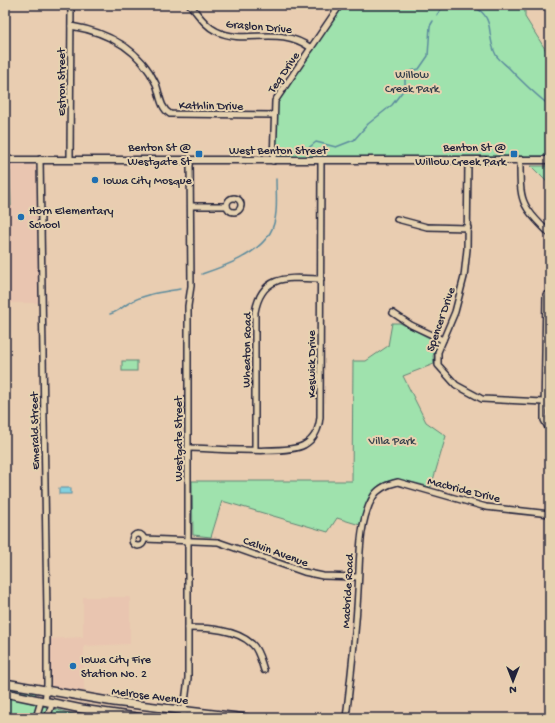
<svg xmlns="http://www.w3.org/2000/svg" width="555" height="723" font-family="'Gochi Hand',sans-serif">
<rect width="100%" height="100%" fill="#e9cdb1"/>
<filter id="ink" filterUnits="userSpaceOnUse"><feTurbulence type="fractalNoise" baseFrequency=".025" numOctaves="2"/><feDisplacementMap in="SourceGraphic" scale="8" xChannelSelector="R" yChannelSelector="G"/><feConvolveMatrix kernelMatrix="1 2 1 2 8 2 1 2 1" color-interpolation-filters="sRGB"/></filter>
<g filter="url(#ink)">
<g fill="#e9c5b0">
<polygon points="5,163 30,163 36,167 39,303 5,303"/>
<polygon points="83,597 130,597 130,644 84,646 84,694 47,687 47,639 83,637"/>
</g>
<g fill="#9fe2ad" stroke="#608274">
<polygon points="340,5 550,5 525,6 525,17 550,57 550,156 273,157 274,106"/>
<polygon points="531,166 550,166 550,185"/>
<polygon points="5,170 10,171 11,206 5,206"/>
<path d="M392 323H400L437 342 433 356 434 364 403 376 426 422 446 436 431 487C383 474 374 477 360 525L337 518 328 532 222 501 211 537 193 535 192 481H352L353 361H366L388 346Z"/>
<rect x="122" y="361" width="15" height="10"/>
<polygon points="5,685 35,691 36,694 35,696 5,690"/>
<polygon points="5,696 84,717 93,718 5,718"/>
</g>
<rect fill="#82d1df" stroke="#5c8b9d" x="59" y="488" width="12" height="6"/>
<g fill="none" stroke-linecap="round" stroke-linejoin="round">
<g stroke="#5c8b9d" stroke-width="1.5">
<path d="M436 5 441 9C464 5 487 1 490 32 491 40 492 48 496 55 499 60 505 64 509 68 522 82 535 94 550 106"/>
<polyline points="437,15 441,9"/>
<polyline points="306,150 316,142 336,147 354,140 368,124 392,105 405,88 405,77 411,71 419,69 428,56 430,26 433,21"/>
<path d="M202 274C225 266 257 255 270 233 279 218 276 195 276 179"/>
<path d="M110 314C118 312 122 307 129 303 143 294 164 292 180 289"/>
</g>
<defs>
<g id="minor">
<path d="M190 5C198 14 205 26 216 31 246 46 278 24 311 48"/>
<path d="M71 26C107 32 140 49 156 84 160 94 160 108 170 114L274 115"/>
<polyline points="40,159 47,614 47,684 45,702"/>
<polyline points="70,159 71,5"/>
<path d="M520 160C520 202 520 204 550 234"/>
<polyline points="273,161 275,101 340,5"/>
<polyline points="468,161 467,249 464,277 455,312 438,352 438,365 456,385 482,399 543,402"/>
<circle cx="234" cy="205" r="7"/>
<polyline points="191,206 227,206"/>
<polyline points="397,219 427,227 468,228"/>
<polyline points="546,295 544,412 544,420 550,431"/>
<polyline points="393,313 411,325 443,340"/>
<path d="M188 448C211 448 288 455 304 445 315 439 319 428 320 417L321 161"/>
<path d="M255 449V312C262 273 289 278 321 279"/>
<circle cx="138" cy="540" r="6"/>
<polyline points="145,539 218,542 304,572 323,576 358,577"/>
<path d="M188 628C208 628 236 629 252 644 259 650 261 662 264 670"/>
<polyline points="36,718 41,701"/>
<polyline points="47,718 52,704"/>
<polyline points="183,718 188,678 188,306 191,286 190,160"/>
<path d="M346 718C351 676 356 633 358 590 360 562 358 523 373 497 378 488 389 484 398 482L486 507 550 514"/>
</g>
<polyline id="tertiary" points="5,160 550,160"/>
<g id="secondary">
<polyline points="5,683 114,702 246,718"/>
<polyline points="5,693 82,709 143,718"/>
</g>
</defs>
<use href="#minor" stroke="#22223b" stroke-width="8"/>
<use href="#tertiary" stroke="#22223b" stroke-width="9"/>
<use href="#secondary" stroke="#22223b" stroke-width="10"/>
<use href="#minor" stroke="#e6d2b0" stroke-width="5"/>
<use href="#tertiary" stroke="#e6d2b0" stroke-width="6"/>
<use href="#secondary" stroke="#e6d2b0" stroke-width="7"/>
</g>
</g>
<g fill="#1f6fb2" stroke="#e6d2b0" stroke-width="1.5">
<rect x="195" y="150" width="8" height="8" rx="2"/>
<rect x="510" y="150" width="8" height="8" rx="2"/>
<circle cx="95" cy="180" r="4"/>
<circle cx="21" cy="217" r="4"/>
<circle cx="73" cy="666" r="4"/>
</g>
<g text-anchor="middle" stroke-width="4" stroke-linejoin="round" paint-order="stroke">
<g font-size="12" fill="#22223b" stroke="#e6d2b0">
<text transform="translate(259 26) rotate(5)" y="4">Graslon Drive</text>
<text transform="translate(283 72) rotate(-56)" y="4">Teg Drive</text>
<text transform="translate(61 82) rotate(-90)" y="4">Estron Street</text>
<text transform="translate(211 105) rotate(1)" y="4">Kathlin Drive</text>
<text x="278" y="154">West Benton Street</text>
<text transform="translate(440 319) rotate(-71)" y="4">Spencer Drive</text>
<text transform="translate(246 350) rotate(-89)" y="4">Wheaton Road</text>
<text transform="translate(311 364) rotate(-90)" y="4">Keswick Drive</text>
<text transform="translate(34 431) rotate(-91)" y="4">Emerald Street</text>
<text transform="translate(178 439) rotate(-90)" y="4">Westgate Street</text>
<text transform="translate(464 489) rotate(14)" y="4">Macbride Drive</text>
<text transform="translate(276 551) rotate(20)" y="4">Calvin Avenue</text>
<text transform="translate(347 591) rotate(-87)" y="4">Macbride Road</text>
<text transform="translate(150 695) rotate(7)" y="4">Melrose Avenue</text>
</g>
<g font-size="12" fill="#353f4c" stroke="#e6d2b0">
<text x="412" y="78">Willow<tspan x="412" dy="14">Creek Park</tspan></text>
<text x="392" y="444">Villa Park</text>
</g>
<g font-size="12" fill="#22223b" stroke="#e6d2b0" text-anchor="start">
<text x="191" y="151" text-anchor="end">Benton St @<tspan x="191" dy="14">Westgate St</tspan></text>
<text x="506" y="151" text-anchor="end">Benton St @<tspan x="506" dy="14">Willow Creek Park</tspan></text>
<text x="103" y="184">Iowa City Mosque</text>
<text x="29" y="214">Horn Elementary<tspan x="29" dy="14">School</tspan></text>
<text x="81" y="663">Iowa City Fire<tspan x="81" dy="14">Station No. 2</tspan></text>
</g>
</g>
<rect width="555" height="723" fill="none" stroke="#e6d2b0" stroke-width="20"/>
<rect x="10" y="10" width="535" height="703" fill="none" stroke="#22223b" stroke-width="1.5" filter="url(#ink)"/>
<g transform="translate(513 681) rotate(180)" stroke="#e6d2b0" stroke-width="3" paint-order="stroke">
<path d="M0-3L7 15L0 10L-7 15Z" fill="#22223b"/>
<text y="-6" font-size="11" font-weight="bold" text-anchor="middle" fill="#22223b">N</text>
</g>
</svg>
